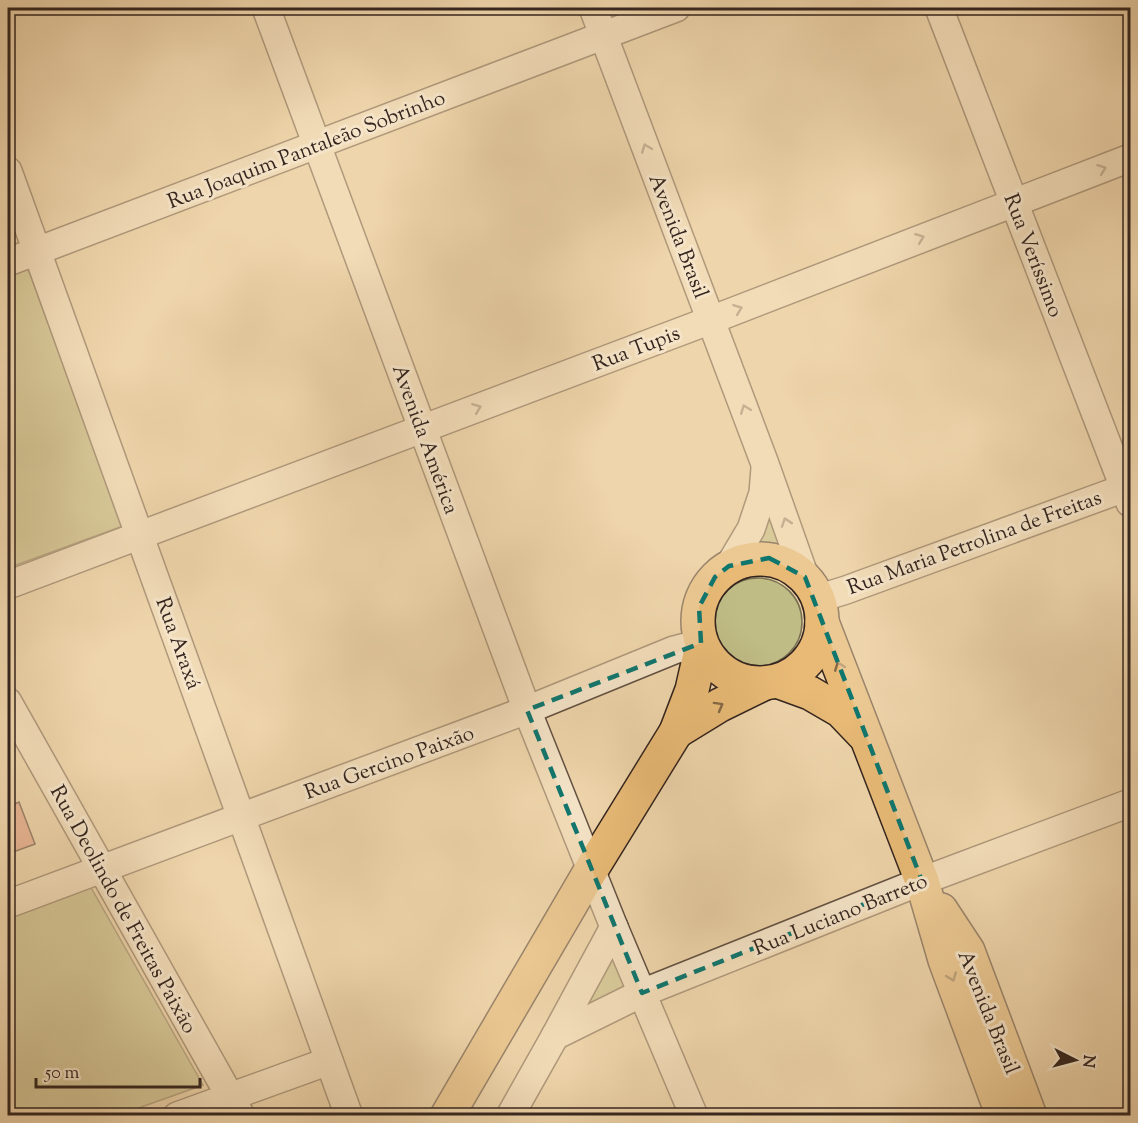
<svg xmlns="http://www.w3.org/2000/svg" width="1138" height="1123" font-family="'Sorts Mill Goudy',serif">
<rect width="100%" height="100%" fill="#efd5ab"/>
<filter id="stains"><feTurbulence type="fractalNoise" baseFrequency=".00333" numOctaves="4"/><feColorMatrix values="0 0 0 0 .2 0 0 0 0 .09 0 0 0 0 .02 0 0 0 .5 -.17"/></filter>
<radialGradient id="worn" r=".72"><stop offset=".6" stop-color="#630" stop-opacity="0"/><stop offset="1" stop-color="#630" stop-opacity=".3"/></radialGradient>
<g fill="#bfbc85" stroke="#7a7052" stroke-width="1.5">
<polygon points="28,269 123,526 8,568 8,277"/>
<path d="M770 511 781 545C771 542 764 541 754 546Z"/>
<circle cx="758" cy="622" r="44"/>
<polygon points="89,884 203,1085 119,1115 14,1115 8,1097 8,916"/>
<polygon points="613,952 627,988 574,1015"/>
</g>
<polygon fill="#e2937a" stroke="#34251f" stroke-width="1.5" points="19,802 35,844 8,854 8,807"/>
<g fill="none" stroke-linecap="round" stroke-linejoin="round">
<defs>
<g id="minor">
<polyline points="266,8 527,710 614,927 694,1116"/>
<polyline points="593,8 765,464 805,577"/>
<polyline points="939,8 1130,503"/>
<polyline points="8,171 349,1116"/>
<polyline points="8,262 676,8"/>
<polyline points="729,566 751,529 763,493 765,468"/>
<polyline points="8,585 711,320 1130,158"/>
<polyline points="817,599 846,590 1130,486"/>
<polyline points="8,702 241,1116"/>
<polyline points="8,904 527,710 674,650 701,643"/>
<polyline points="555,1036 642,993 922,881 1130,803"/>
<polyline points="177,1116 329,1061"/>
<polyline points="510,1116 555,1036 614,927"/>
</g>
<g id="major">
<circle cx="760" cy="621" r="62"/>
<polyline points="822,622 922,881 945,960 1003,1116"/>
<polyline points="777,681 810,693 841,711 863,734"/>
<polyline points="676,732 720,705 765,683"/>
<polyline points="941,910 968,951 1030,1116"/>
<polyline points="447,1116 591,870 676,732 692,690 702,646"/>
</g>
</defs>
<use href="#minor" stroke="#635142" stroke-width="30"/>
<use href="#major" stroke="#34251f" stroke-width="36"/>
<use href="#minor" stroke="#f5e4c8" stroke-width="27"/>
<use href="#major" stroke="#e8ba76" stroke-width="33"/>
</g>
<defs><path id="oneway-chevron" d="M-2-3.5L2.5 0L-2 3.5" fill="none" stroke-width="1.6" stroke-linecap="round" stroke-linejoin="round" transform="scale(1.5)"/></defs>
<g stroke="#948474">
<use href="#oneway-chevron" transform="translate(646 148) rotate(-111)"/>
<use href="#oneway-chevron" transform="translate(1102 169) rotate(-21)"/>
<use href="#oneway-chevron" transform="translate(920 238) rotate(-21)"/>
<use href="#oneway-chevron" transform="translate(738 309) rotate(-21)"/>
<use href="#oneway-chevron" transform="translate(477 408) rotate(-21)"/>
<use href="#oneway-chevron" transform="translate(745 409) rotate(-111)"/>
<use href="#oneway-chevron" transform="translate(786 522) rotate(-109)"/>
</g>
<g stroke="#856846">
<use href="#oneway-chevron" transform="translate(839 666) rotate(-111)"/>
<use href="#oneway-chevron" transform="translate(719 706) rotate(-29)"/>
<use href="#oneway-chevron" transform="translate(952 977) rotate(70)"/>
</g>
<path d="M0 0H1138V1123H0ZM769 558 805 577 922 881 642 993 527 710 701 643 699 607 715 577 729 566Z" fill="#efd5ab" fill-opacity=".55" fill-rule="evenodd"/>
<path fill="none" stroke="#0f766e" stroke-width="4.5" stroke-dasharray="12 8" stroke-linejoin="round" d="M769 558 805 577 922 881 642 993 527 710 701 643 699 607 715 577 729 566Z"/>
<g text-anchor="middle" stroke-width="6" stroke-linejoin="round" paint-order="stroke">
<g font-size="21" fill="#34251f" stroke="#f5e4c8">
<text transform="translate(306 149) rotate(-21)" y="7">Rua Joaquim Pantaleão Sobrinho</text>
<text transform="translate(679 236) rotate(69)" y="7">Avenida Brasil</text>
<text transform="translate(1034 255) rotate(69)" y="7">Rua Veríssimo</text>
<text transform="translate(636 348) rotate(-21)" y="7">Rua Tupis</text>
<text transform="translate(426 439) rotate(70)" y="7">Avenida América</text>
<text transform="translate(974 542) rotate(-20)" y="7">Rua Maria Petrolina de Freitas</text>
<text transform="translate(179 643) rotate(70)" y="7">Rua Araxá</text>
<text transform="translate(389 762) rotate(-20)" y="7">Rua Gercino Paixão</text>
<text transform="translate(124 909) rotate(61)" y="7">Rua Deolindo de Freitas Paixão</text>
<text transform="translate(840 914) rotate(-22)" y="7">Rua Luciano Barreto</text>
<text transform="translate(989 1012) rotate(68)" y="7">Avenida Brasil</text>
</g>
</g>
<rect width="1138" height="1123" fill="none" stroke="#efd5ab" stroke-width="30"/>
<rect x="9" y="9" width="1120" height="1105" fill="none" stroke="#34251f" stroke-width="3"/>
<rect x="15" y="15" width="1108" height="1093" fill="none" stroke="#34251f" stroke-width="1.5"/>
<g transform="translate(1075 1060) rotate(96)" stroke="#f5e4c8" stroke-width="4.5" paint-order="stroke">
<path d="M0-4.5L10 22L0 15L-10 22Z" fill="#34251f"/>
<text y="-9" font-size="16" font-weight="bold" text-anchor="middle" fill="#34251f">N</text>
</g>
<path d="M36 1078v9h164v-9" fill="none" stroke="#34251f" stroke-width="3"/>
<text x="45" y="1078" font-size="18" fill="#34251f" stroke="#f5e4c8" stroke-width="4.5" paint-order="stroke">50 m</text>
<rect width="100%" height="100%" filter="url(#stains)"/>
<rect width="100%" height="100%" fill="url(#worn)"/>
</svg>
